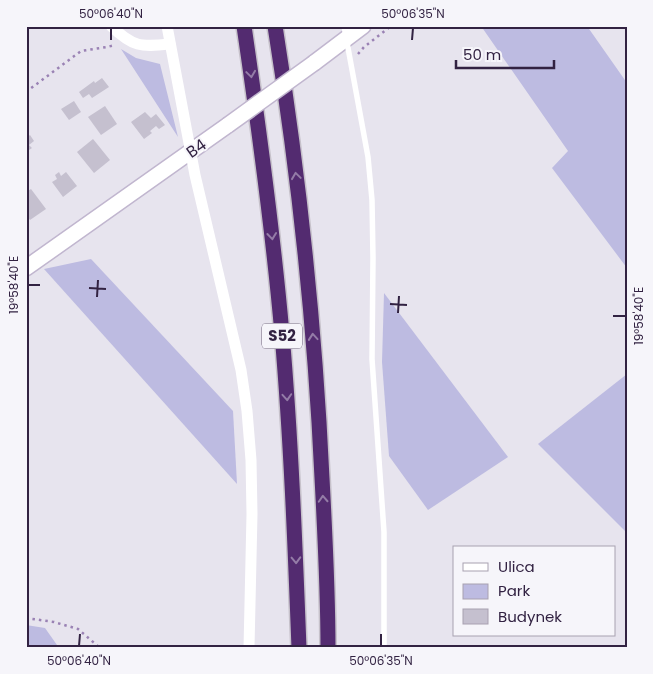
<svg xmlns="http://www.w3.org/2000/svg" width="653" height="674" font-family="Poppins,sans-serif">
<rect width="100%" height="100%" fill="#e7e4ee"/>
<g fill="#bdbbe1">
<polygon points="481,26 587,26 627,83 627,268 552,168 568,151"/>
<polygon points="121,49 136,58 160,64 178,137"/>
<polygon points="91,259 233,411 237,484 44,269"/>
<polygon points="384,293 508,457 428,510 389,456 382,362"/>
<polygon points="627,374 627,533 538,444"/>
<polygon points="26,625 45,628 57,645 68,648 26,648"/>
</g>
<g fill="#c5c0cf">
<polygon points="102,78 109,87 92,98 89,94 83,98 79,92 94,81 95,83"/>
<polygon points="74,101 81,112 69,120 61,109"/>
<polygon points="105,106 117,124 101,135 88,117"/>
<polygon points="145,112 151,118 156,114 165,125 159,129 156,126 150,131 152,133 144,139 131,122"/>
<polygon points="30,135 34,141 29,145 32,148 26,152 26,138"/>
<polygon points="93,139 110,160 94,173 77,152"/>
<polygon points="59,172 61,176 66,172 77,186 63,197 52,182 57,179 55,175"/>
<polygon points="31,189 46,209 30,220 26,215 26,192"/>
</g>
<g fill="none" stroke-linecap="round" stroke-linejoin="round">
<defs>
<g id="secondary">
<polyline points="314,63 363,26"/>
<polyline points="26,268 228,125"/>
</g>
<g id="highway">
<path d="M244 26C259 129 273 231 282 334 291 439 295 543 299 648"/>
<path d="M275 26C299 176 315 326 322 478 325 534 328 591 328 648"/>
</g>
</defs>
<use href="#secondary" stroke="#c1b6cf" stroke-width="18"/>
<use href="#highway" stroke="#c6c1ca" stroke-width="18"/>
<g stroke="#9a82b4" stroke-width="2.5" stroke-dasharray="2.5 4" stroke-linecap="butt">
<polyline points="358,54 364,47 391,26"/>
<polyline points="26,92 81,51 107,47 115,45"/>
<polyline points="26,618 54,622 78,629 100,648"/>
</g>
<polyline stroke="#fff" stroke-width="5.5" points="344,26 368,157 372,200 373,258 372,359 384,532 384,648"/>
<g stroke="#fff" stroke-width="11">
<path d="M111 26C133 47 140 47 170 44"/>
<polyline points="167,26 195,175 241,370 247,411 251,460 252,514 249,648"/>
</g>
<use href="#secondary" stroke="#fff" stroke-width="15"/>
<use href="#highway" stroke="#532b70" stroke-width="15"/>
<defs>
<polyline id="secondary-bridge" points="228,125 314,63"/>
</defs>
<use href="#secondary-bridge" stroke="#c1b6cf" stroke-width="18" stroke-linecap="butt"/>
<use href="#secondary-bridge" stroke="#fff" stroke-width="15"/>
</g>
<defs><path id="oneway-chevron" d="M-2-3.5L2.5 0L-2 3.5" fill="none" stroke-width="1.6" stroke-linecap="round" stroke-linejoin="round" transform="scale(1.25)"/></defs>
<g stroke="#947ca7">
<use href="#oneway-chevron" transform="translate(251 74) rotate(82)"/>
<use href="#oneway-chevron" transform="translate(296 176) rotate(-98)"/>
<use href="#oneway-chevron" transform="translate(272 236) rotate(84)"/>
<use href="#oneway-chevron" transform="translate(313 337) rotate(-95)"/>
<use href="#oneway-chevron" transform="translate(287 397) rotate(86)"/>
<use href="#oneway-chevron" transform="translate(323 499) rotate(-93)"/>
<use href="#oneway-chevron" transform="translate(296 560) rotate(88)"/>
</g>
<path fill="none" stroke="#322242" stroke-width="2" d="M111 40V28M412 40 413 28M28 285H40M89 288 106 289M97 297 98 280M390 304 407 305M398 313 399 296M613 316H626M79 646 80 634M381 646V634"/>
<g text-anchor="middle" stroke-width="4" stroke-linejoin="round" paint-order="stroke">
<rect fill="#f6f5fa" stroke="#6d6179" stroke-width="1" x="262" y="323.5" width="40" height="25" rx="4"/>
<g font-size="15" font-weight="bold" fill="#322242">
<text x="282" y="341">S52</text>
</g>
<g font-size="16" fill="#322242" stroke="#f6f5fa">
<text transform="translate(196 148) rotate(-35)" y="6">B4</text>
</g>
</g>
<rect width="653" height="674" fill="none" stroke="#f6f5fa" stroke-width="55"/>
<rect x="453" y="546" width="162" height="90" fill="#f6f5fa" stroke="#a8a1b0"/>
<rect x="463" y="563" width="25" height="8" fill="#ffffff" stroke="#a8a1b0"/>
<text x="498" y="572" font-size="15" fill="#322242">Ulica</text>
<rect x="463" y="584" width="25" height="15" fill="#bdbbe1" stroke="#a8a1b0"/>
<text x="498" y="596" font-size="15" fill="#322242">Park</text>
<rect x="463" y="609" width="25" height="15" fill="#c5c0cf" stroke="#a8a1b0"/>
<text x="498" y="622" font-size="15" fill="#322242">Budynek</text>
<path d="M456 60v8h98v-8" fill="none" stroke="#322242" stroke-width="2.5"/>
<text x="463" y="60" font-size="15" fill="#322242" stroke="#f6f5fa" stroke-width="4" paint-order="stroke">50 m</text>
<rect x="28" y="28" width="598" height="618" fill="none" stroke="#322242" stroke-width="2"/>
<g font-size="12" text-anchor="middle" fill="#322242">
<text x="111" y="18">50°06'40"N</text>
<text x="413" y="18">50°06'35"N</text>
<text transform="translate(14 285) rotate(-90)" y="4">19°58'40"E</text>
<text transform="translate(639 316) rotate(-90)" y="4">19°58'40"E</text>
<text x="79" y="665">50°06'40"N</text>
<text x="381" y="665">50°06'35"N</text>
</g>
</svg>
